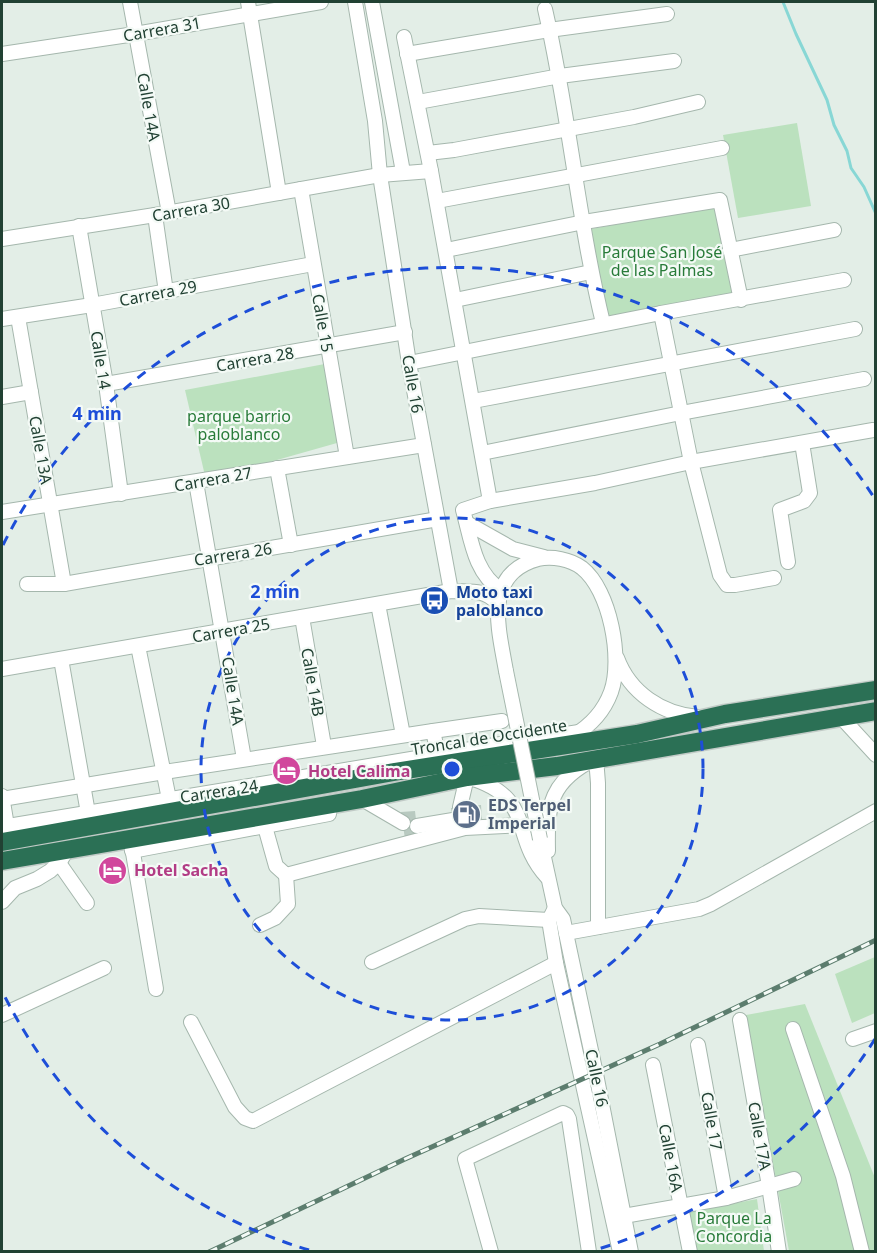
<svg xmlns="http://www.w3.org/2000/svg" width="877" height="1253" font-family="'Noto Sans',sans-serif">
<rect width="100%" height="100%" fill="#e3eee7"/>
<g fill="#bbe1be">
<polygon points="797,123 811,206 738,218 723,135"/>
<polygon points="717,206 734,294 607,318 591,229"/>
<polygon points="330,363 344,441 206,480 185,390"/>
<polygon points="875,957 875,1013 852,1023 835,974"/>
<polygon points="805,1004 875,1178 875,1251 789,1251 746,1015"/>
<polygon points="757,1199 764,1251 697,1251 689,1212"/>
</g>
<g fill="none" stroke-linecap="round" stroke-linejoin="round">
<polyline stroke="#88d7d5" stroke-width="3" points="783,2 796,34 827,100 834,125 847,151 851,168 864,187 876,214"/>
</g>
<g fill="#b8c9c0">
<polygon points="481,805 482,820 453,822 451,808"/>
<polygon points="415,811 418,838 405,839 401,812"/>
</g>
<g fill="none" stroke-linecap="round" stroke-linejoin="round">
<polyline stroke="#bccbc3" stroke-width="14" stroke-dasharray="14 7" stroke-linecap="butt" points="460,807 463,821"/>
<defs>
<g id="minor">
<polyline points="130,2 169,213"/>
<polyline points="248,2 279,193"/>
<polyline points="355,2 375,121 380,175 409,363 451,591"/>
<polyline points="372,2 403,172"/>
<path d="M545 9C569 113 578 220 603 323"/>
<polyline points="404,37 431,171 490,501"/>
<polyline points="2,54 135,34 321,2"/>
<polyline points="407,54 549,30 667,14"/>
<polyline points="418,102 560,76 674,61"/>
<polyline points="428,153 454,150 634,117 698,102"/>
<polyline points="301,189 347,457"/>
<polyline points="437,201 722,148"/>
<polyline points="155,215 166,292"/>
<polyline points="79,226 106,384 121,494"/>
<polyline points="2,239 155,215 380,175 431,171"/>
<polyline points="446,250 584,222 720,200 741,300"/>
<polyline points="730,250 834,230"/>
<polyline points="455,300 591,272"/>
<polyline points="661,313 844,280"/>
<polyline points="18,317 64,584"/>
<polyline points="2,319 92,305 313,264"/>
<polyline points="409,363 661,313 691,462 720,575 727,585 735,585 774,578"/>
<polyline points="106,384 405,332"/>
<polyline points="2,397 31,392"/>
<polyline points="473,401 855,329"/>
<polyline points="482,453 681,413 864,379"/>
<polyline points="277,468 291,545"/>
<polyline points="196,482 244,759"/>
<polyline points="2,512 424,445"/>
<polyline points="467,523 513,549 544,557"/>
<polyline points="788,562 780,510 804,501 810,493 802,443"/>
<polyline points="27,584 64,584 438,519"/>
<path d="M501 590C474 573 471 538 463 510L490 501 595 483 691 462 873 430"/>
<polyline points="378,604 403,735"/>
<polyline points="302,617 324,746"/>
<polyline points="138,646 169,799"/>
<path d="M617 658C630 693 662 714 698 717"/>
<polyline points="61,659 88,813"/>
<path d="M2 669 451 591C469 592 484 588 497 603"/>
<path d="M506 671C499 630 482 574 538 559 552 556 570 559 582 568 610 590 623 659 611 692 604 711 590 726 573 736"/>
<polyline points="841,717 876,755"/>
<polyline points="433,731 502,721"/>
<polyline points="2,796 7,826 13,833"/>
<polyline points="2,799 164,772 433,731 438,754"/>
<polyline points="362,799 403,823"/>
<path d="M460 807 467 777C537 797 509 836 547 877"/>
<polyline points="262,816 276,866 286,875 465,828 522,825"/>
<polyline points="417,826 453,820"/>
<polyline points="2,827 507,743 579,732"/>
<polyline points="540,839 555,908 563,919 596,1074 631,1252"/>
<polyline points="131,841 156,989"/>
<polyline points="132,851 329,814"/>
<path d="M548 851C547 804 550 781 596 758L598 783V927"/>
<polyline points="59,863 87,903"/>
<polyline points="2,902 15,888 37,879 50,871 59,863 67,850"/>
<polyline points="555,908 549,920 556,963 620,1252"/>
<polyline points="260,925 275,918 288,904 286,875"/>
<polyline points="566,933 699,909 711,904 876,811"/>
<polyline points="372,962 465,919 479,916 549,920"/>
<polyline points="2,1015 104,968"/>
<polyline points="740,1020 769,1186 779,1252"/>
<polyline points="191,1022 235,1107 245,1118 253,1121 556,963"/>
<polyline points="793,1029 843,1176 862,1252"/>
<polyline points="853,1039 876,1031"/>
<polyline points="698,1045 726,1198"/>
<polyline points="653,1065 690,1252"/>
<polyline points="618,1217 726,1198 794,1179"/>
<polyline points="491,1252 465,1159 563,1113 567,1115 569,1119 589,1252"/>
</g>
<g id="highway">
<polyline points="2,842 394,772 637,734 725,714 876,690"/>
<polyline points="2,861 362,799 467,777 557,766 876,711"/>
</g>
</defs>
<use href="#minor" stroke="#a5b7ad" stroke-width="16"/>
<use href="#highway" stroke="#c1cac6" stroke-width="21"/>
<use href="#minor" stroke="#fff" stroke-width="14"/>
<use href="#highway" stroke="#2b7055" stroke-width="18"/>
<defs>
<polyline id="rail" points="209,1252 405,1159 660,1044 876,940"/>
</defs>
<use href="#rail" stroke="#5c7d6e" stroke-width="5"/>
<use href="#rail" stroke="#f4faf6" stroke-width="3" stroke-dasharray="9" stroke-linecap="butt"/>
<defs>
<polyline id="minor-bridge" points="506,671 540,839"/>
</defs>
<use href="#minor-bridge" stroke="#a5b7ad" stroke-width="16" stroke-linecap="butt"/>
<use href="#minor-bridge" stroke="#fff" stroke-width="14"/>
</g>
<g fill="none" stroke="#1d4ed8" stroke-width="3" stroke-dasharray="10 8">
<circle cx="452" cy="769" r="251"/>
<path d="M875 1039A502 502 0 0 1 595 1250M309 1250A502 502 0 0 1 3 993M3 545A502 502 0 0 1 875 499"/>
</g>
<defs>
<symbol id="bus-disc" viewBox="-11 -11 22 22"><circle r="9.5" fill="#1a4fb4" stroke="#f4faf6"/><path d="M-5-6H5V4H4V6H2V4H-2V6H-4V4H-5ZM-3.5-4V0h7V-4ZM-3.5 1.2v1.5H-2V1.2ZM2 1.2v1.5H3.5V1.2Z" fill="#fff"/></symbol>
<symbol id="hotel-disc" viewBox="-11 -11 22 22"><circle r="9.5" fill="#d1479c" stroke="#f4faf6"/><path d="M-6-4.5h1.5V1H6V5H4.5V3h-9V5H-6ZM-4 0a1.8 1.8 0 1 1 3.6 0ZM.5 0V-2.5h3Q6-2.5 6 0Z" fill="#fff"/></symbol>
<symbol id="fuel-disc" viewBox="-11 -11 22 22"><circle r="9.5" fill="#5c6f8a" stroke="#f4faf6"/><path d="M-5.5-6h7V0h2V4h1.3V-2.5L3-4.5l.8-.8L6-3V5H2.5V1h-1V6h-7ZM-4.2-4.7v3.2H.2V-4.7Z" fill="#fff"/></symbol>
</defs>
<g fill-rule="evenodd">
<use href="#bus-disc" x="418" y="584" width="33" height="33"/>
<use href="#hotel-disc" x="270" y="754" width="33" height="33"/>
<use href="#fuel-disc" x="450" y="798" width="33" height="33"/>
<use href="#hotel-disc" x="96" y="854" width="33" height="33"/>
</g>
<g text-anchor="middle" stroke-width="4.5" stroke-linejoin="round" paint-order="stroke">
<g font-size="16" fill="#214133" stroke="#f4faf6">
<text transform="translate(162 29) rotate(-10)" y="6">Carrera 31</text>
<text transform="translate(149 107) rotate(80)" y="6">Calle 14A</text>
<text transform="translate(191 209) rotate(-10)" y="6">Carrera 30</text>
<text transform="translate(158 293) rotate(-11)" y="6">Carrera 29</text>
<text transform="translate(323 323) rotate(80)" y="6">Calle 15</text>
<text transform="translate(255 359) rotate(-10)" y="6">Carrera 28</text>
<text transform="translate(101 360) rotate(81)" y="6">Calle 14</text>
<text transform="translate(413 384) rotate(80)" y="6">Calle 16</text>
<text transform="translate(41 450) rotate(80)" y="6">Calle 13A</text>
<text transform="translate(213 479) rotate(-10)" y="6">Carrera 27</text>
<text transform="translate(233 554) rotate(-9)" y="6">Carrera 26</text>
<text transform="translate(231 630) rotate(-10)" y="6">Carrera 25</text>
<text transform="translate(313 682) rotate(80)" y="6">Calle 14B</text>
<text transform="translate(233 691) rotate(81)" y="6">Calle 14A</text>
<text transform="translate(489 737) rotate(-9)" y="6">Troncal de Occidente</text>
<text transform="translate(219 791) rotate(-9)" y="6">Carrera 24</text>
<text transform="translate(597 1078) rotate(78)" y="6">Calle 16</text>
<text transform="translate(712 1121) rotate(80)" y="6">Calle 17</text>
<text transform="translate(760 1136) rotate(80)" y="6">Calle 17A</text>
<text transform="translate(671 1158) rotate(79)" y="6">Calle 16A</text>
</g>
<g font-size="16" fill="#287b39" stroke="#f4faf6">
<text x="662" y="258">Parque San José<tspan x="662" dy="18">de las Palmas</tspan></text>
<text x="239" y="422">parque barrio<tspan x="239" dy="18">paloblanco</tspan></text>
<text x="734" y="1224">Parque La<tspan x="734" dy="18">Concordia</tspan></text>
</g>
<g font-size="16" font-weight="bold" fill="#164399" stroke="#f4faf6" text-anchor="start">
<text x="456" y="598">Moto taxi<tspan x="456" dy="18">paloblanco</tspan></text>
</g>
<g font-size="16" font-weight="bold" fill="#b23c85" stroke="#f4faf6" text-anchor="start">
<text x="308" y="777">Hotel Calima</text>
<text x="134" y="876">Hotel Sacha</text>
</g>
<g font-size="16" font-weight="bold" fill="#4e5e75" stroke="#f4faf6" text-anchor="start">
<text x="488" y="811">EDS Terpel<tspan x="488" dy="18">Imperial</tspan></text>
</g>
</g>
<circle cx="452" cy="769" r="9" fill="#1d4ed8" stroke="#f4faf6" stroke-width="3"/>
<g font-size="18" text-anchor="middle" font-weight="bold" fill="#1d4ed8" stroke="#f4faf6" stroke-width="4.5" stroke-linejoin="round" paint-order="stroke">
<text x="97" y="420">4 min</text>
<text x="275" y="598">2 min</text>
</g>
<rect width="877" height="1253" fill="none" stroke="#214133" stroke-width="6"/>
</svg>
